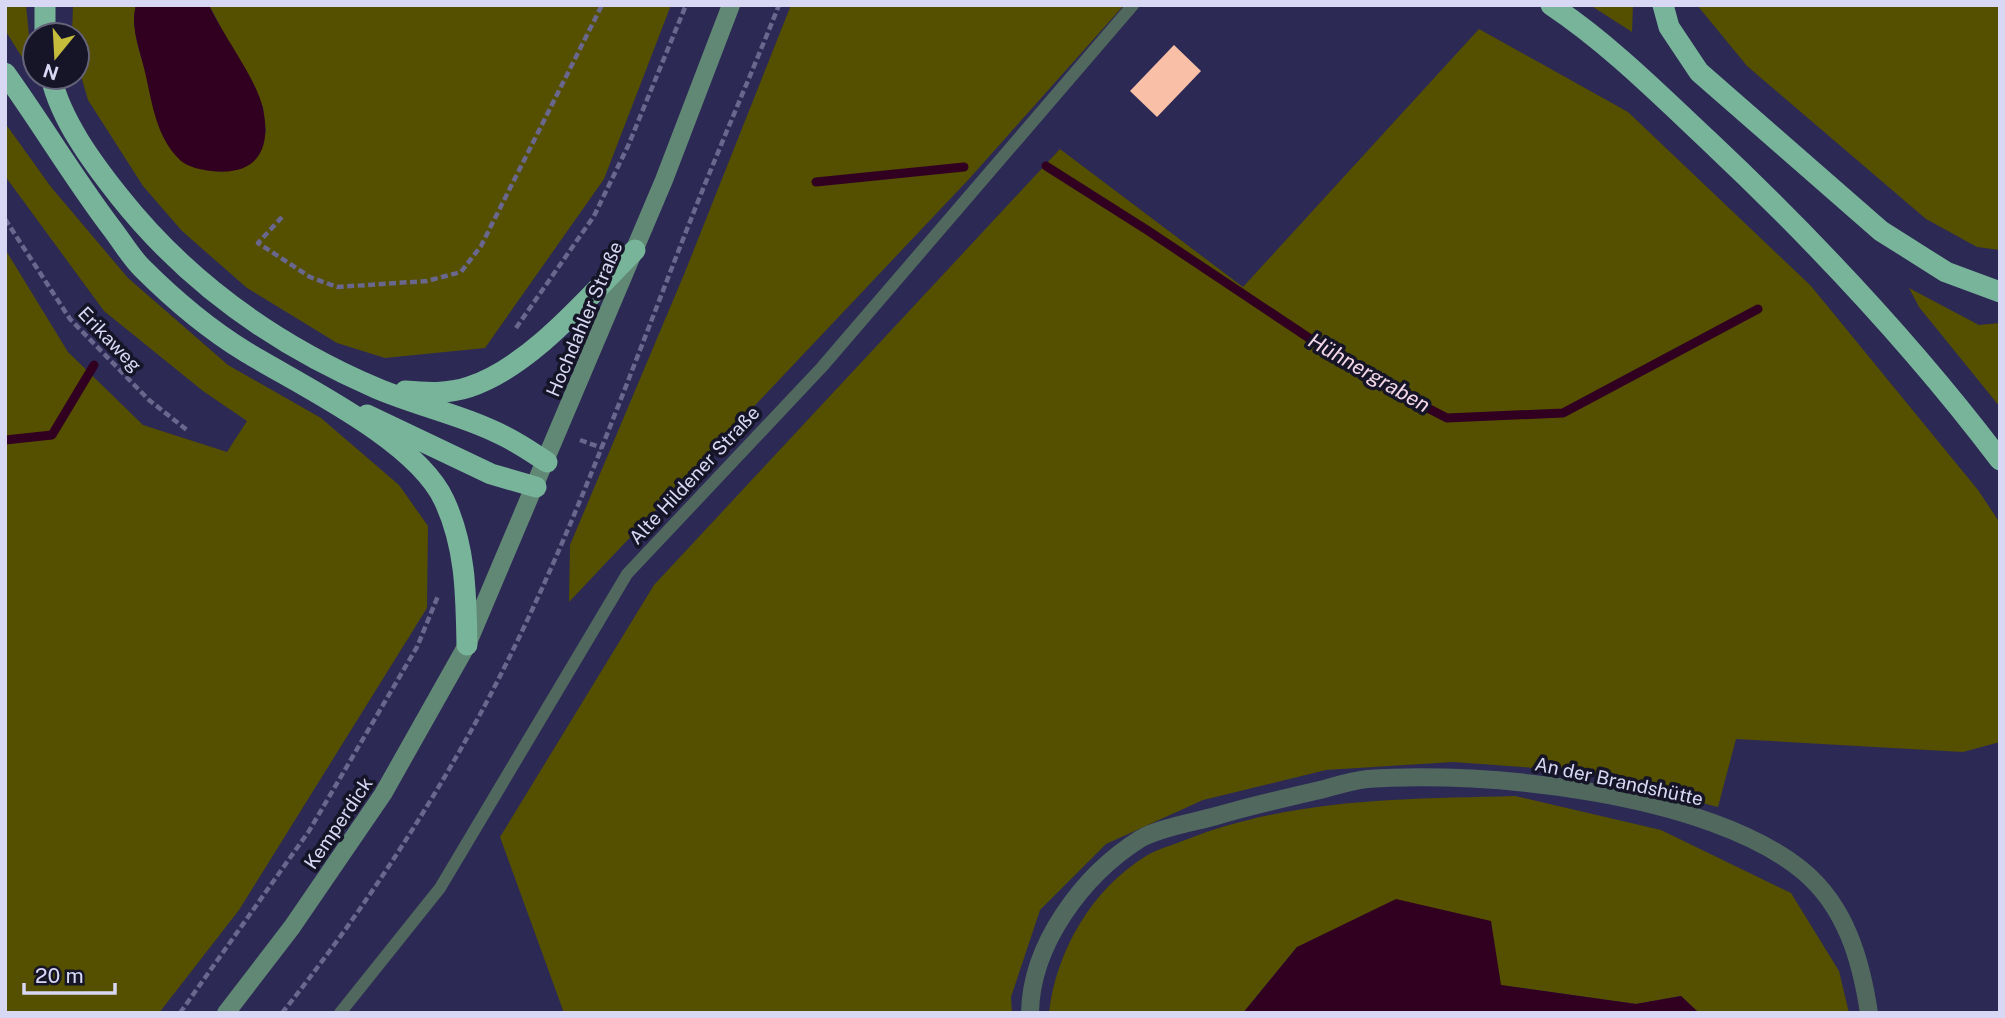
<svg xmlns="http://www.w3.org/2000/svg" width="2005" height="1018" font-family="'Public Sans',sans-serif">
<rect width="100%" height="100%" fill="#2c2954"/>
<g fill="#554f00">
<polygon points="5,5 26,5 33,75 5,30"/>
<path d="M73 5H136C131 25 138 47 144 66L266 133 263 107 209 5H671L604 179 485 348 385 358 337 343 247 288 182 231 143 186 88 100 77 62V35H72Z"/>
<polygon points="791,5 1124,5 969,179 569,602 570,545 685,272"/>
<polygon points="1590,5 1633,5 1632,32"/>
<polygon points="1697,5 2000,5 2000,250 1977,247 1926,219 1747,66"/>
<polygon points="1479,29 1628,112 1811,286 1978,490 2000,523 2000,742 1963,752 1736,739 1718,807 1576,771 1453,762 1326,770 1203,800 1106,844 1040,910 1011,997 1012,1013 564,1013 500,837 654,585 1060,149 1243,287"/>
<polygon points="5,123 51,187 128,278 228,365 321,418 399,485 428,526 427,608 239,910 159,1013 5,1013 5,249 68,352 143,425 227,452 247,421 203,391 104,311 5,176"/>
<polygon points="1909,288 1979,325 2000,323 2000,407 1919,307"/>
<path d="M1515 796 1661 830 1791 893 1839 971 1849 1013H1699L1681 996 1636 1004 1500 985 1297 947 1243 1013H1049C1056 951 1092 889 1146 856 1157 849 1173 845 1185 840 1291 798 1403 799 1515 796Z"/>
</g>
<g fill="#310021">
<path d="M136 5H209C223 36 257 79 263 109 272 152 255 176 211 171 202 170 188 167 181 161 155 137 152 100 144 68 139 47 130 26 136 5Z"/>
<polygon points="1396,899 1491,921 1501,985 1636,1004 1681,996 1699,1013 1243,1013 1297,947"/>
</g>
<g fill="none" stroke-linecap="round" stroke-linejoin="round">
<g stroke="#310021" stroke-width="9">
<polyline points="1046,166 1147,230 1369,378 1447,418 1563,413 1758,309"/>
<polyline points="816,182 964,167"/>
<polyline points="5,440 52,435 94,365"/>
</g>
</g>
<polygon fill="#fac0a7" points="1174,45 1201,71 1157,117 1130,91"/>
<g fill="none" stroke-linecap="round" stroke-linejoin="round">
<g stroke="#69678d" stroke-width="4.5" stroke-dasharray="7 3.5" stroke-linecap="butt">
<polyline points="282,217 258,243 310,277 337,287 427,281 461,272 481,246 602,5"/>
<polyline points="5,219 70,319 149,400 187,430"/>
<polyline points="516,328 594,216 628,146 686,5"/>
<polyline points="580,440 602,448"/>
<polyline points="180,1013 309,831 417,647 438,596"/>
<path d="M282 1013C355 922 421 822 477 720 567 554 629 374 699 199 725 134 753 70 779 5"/>
</g>
<polyline stroke="#50685d" stroke-width="12" points="340,1013 440,888 627,574 822,367 1133,5"/>
<path stroke="#50685d" stroke-width="18" d="M1030 1013C1031 944 1083 875 1140 839 1158 828 1195 822 1216 816 1250 806 1285 798 1320 790 1335 786 1351 781 1367 779 1485 770 1709 793 1803 871 1846 907 1861 960 1869 1013"/>
<polyline stroke="#618775" stroke-width="18" points="226,1013 292,927 383,794 467,645 664,180 731,5"/>
<g stroke="#78b499" stroke-width="21">
<path d="M1551 5C1608 43 1658 93 1708 140 1813 239 1913 345 2000 460"/>
<polyline points="1663,5 1669,27 1699,72 1881,231 1946,272 2000,292"/>
<polyline points="45,35 45,5"/>
<path d="M5 73C41 123 73 177 110 226 121 240 130 256 142 268 172 298 210 330 246 352 302 386 416 440 444 500 466 547 466 595 467 645"/>
<path d="M51 77C61 120 92 162 119 196 187 282 276 345 376 388 418 406 466 416 506 437 520 444 533 453 547 462"/>
<path d="M405 391C427 393 448 394 469 387 532 366 589 296 635 250"/>
<polyline points="367,415 491,474 536,487"/>
</g>
</g>
<g text-anchor="middle" stroke-width="7" stroke-linejoin="round" paint-order="stroke">
<g font-size="19" fill="#d8d8f4" stroke="#161528">
<text transform="translate(584 319) rotate(-67)" y="7">Hochdahler Straße</text>
<text transform="translate(110 339) rotate(46)" y="7">Erikaweg</text>
<text transform="translate(694 475) rotate(-47)" y="7">Alte Hildener Straße</text>
<text transform="translate(1619 781) rotate(12)" y="7">An der Brandshütte</text>
<text transform="translate(338 823) rotate(-56)" y="7">Kemperdick</text>
</g>
<g font-size="21" font-style="italic" fill="#f4d7e7" stroke="#161528">
<text transform="translate(1369 373) rotate(30)" y="7">Hühnergraben</text>
</g>
</g>
<rect width="2005" height="1018" fill="none" stroke="#d8d8f4" stroke-width="14"/>
<g transform="translate(56 56) rotate(198)"><circle r="33" fill="#161528" stroke="#64637a" stroke-width="2"/>
<path d="M0-5L12 26L0 18L-12 26Z" fill="#c6bc3c"/>
<text y="-10" font-size="19" font-weight="bold" text-anchor="middle" fill="#d8d8f4">N</text>
</g>
<path d="M24 983v10h91v-10" fill="none" stroke="#d8d8f4" stroke-width="3.5"/>
<text x="35" y="983" font-size="21" fill="#d8d8f4" stroke="#161528" stroke-width="5" paint-order="stroke">20 m</text>
</svg>
